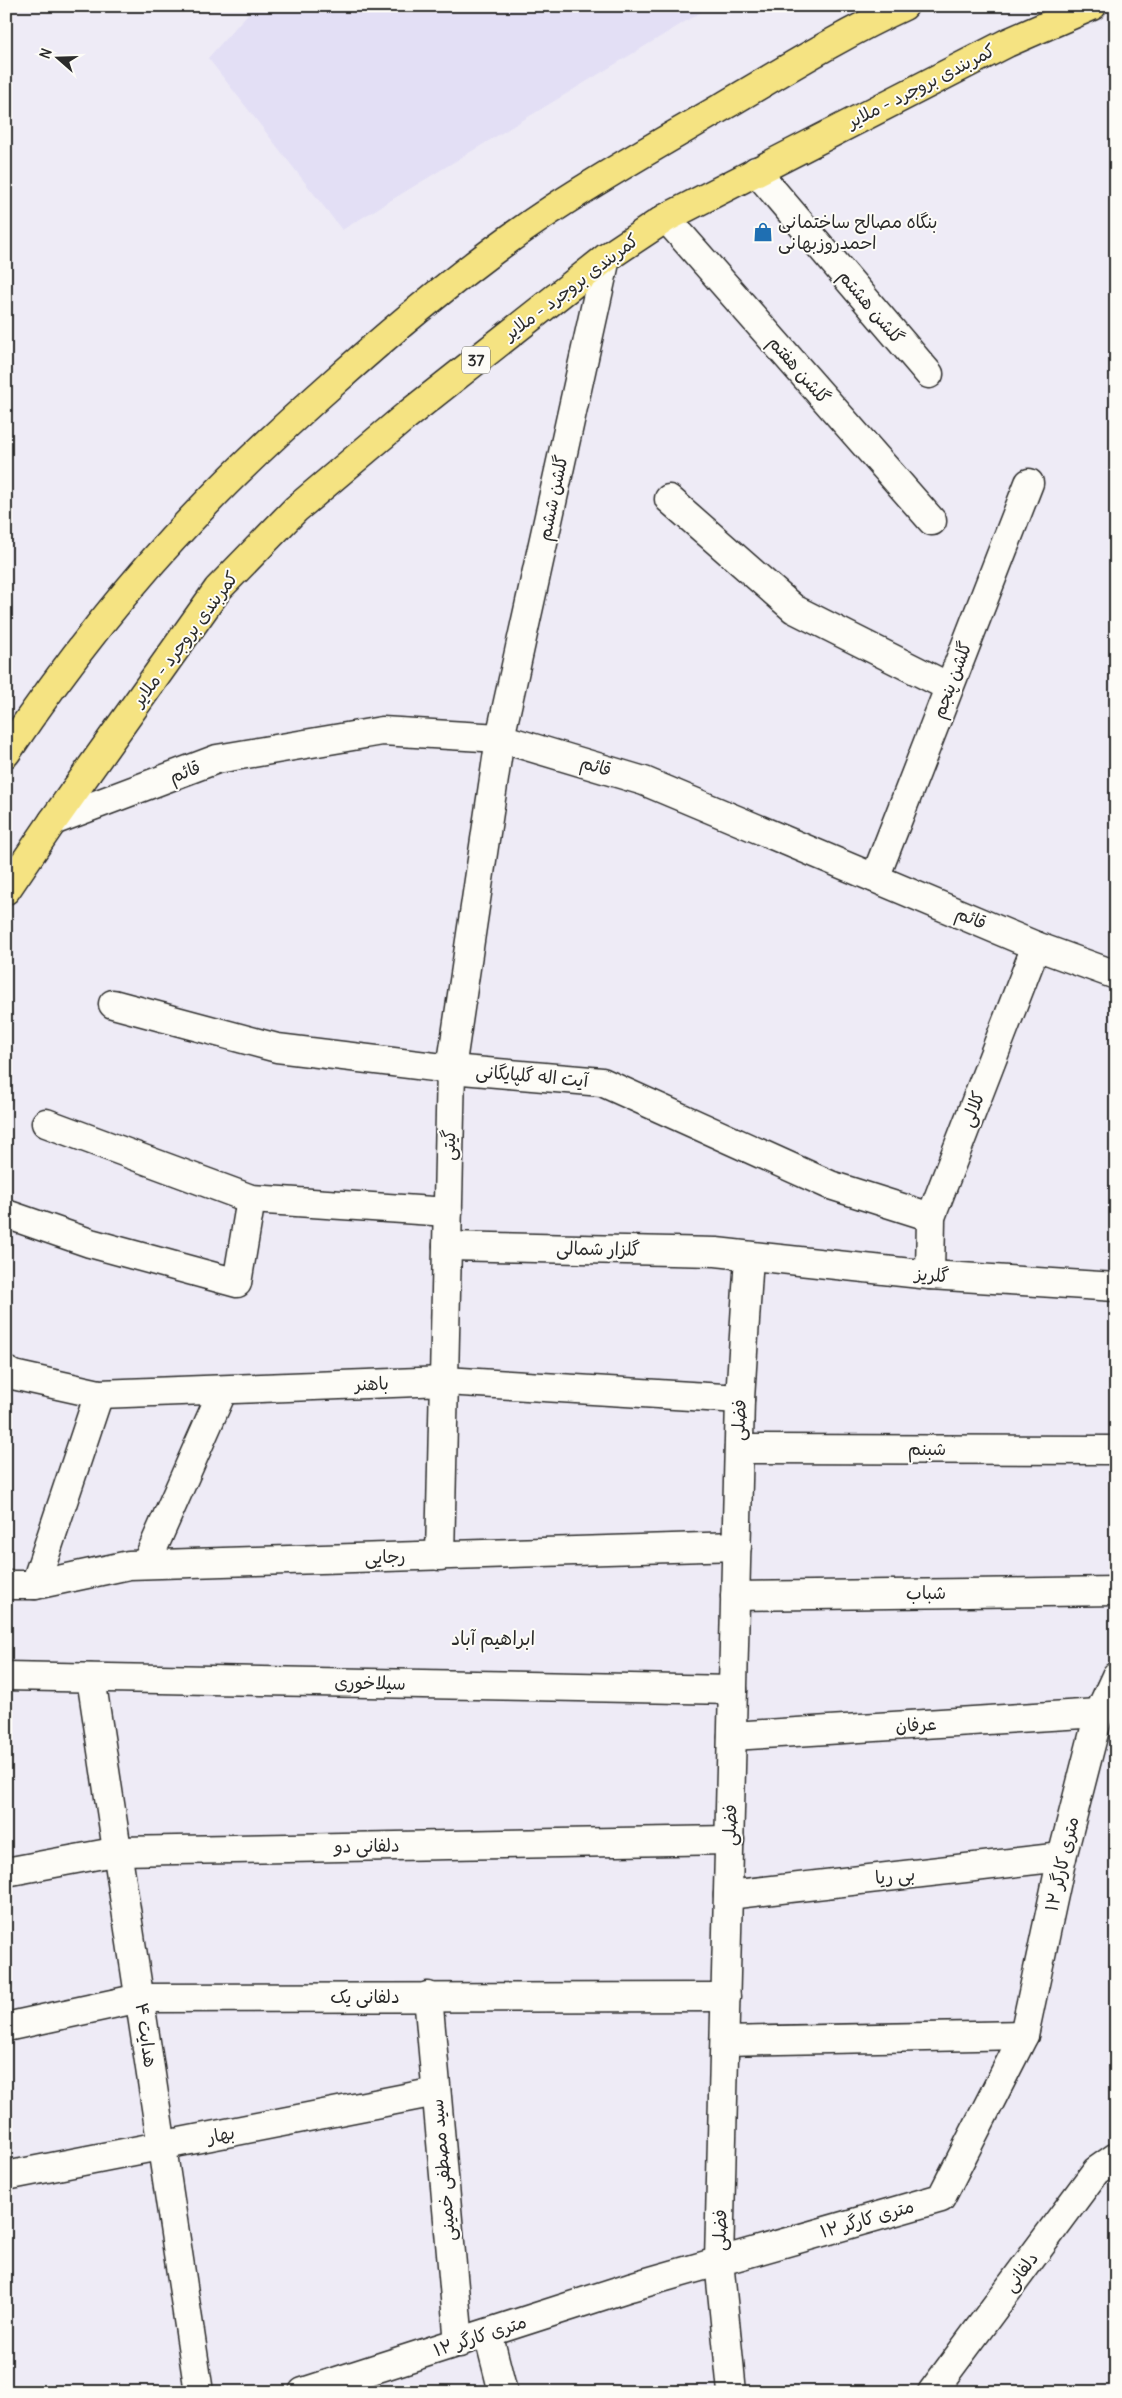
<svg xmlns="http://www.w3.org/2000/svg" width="1122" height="2398" font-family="Delius,'Playpen Sans Arabic',sans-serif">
<rect width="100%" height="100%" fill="#eeebf6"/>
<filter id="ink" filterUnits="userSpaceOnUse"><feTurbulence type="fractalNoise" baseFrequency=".02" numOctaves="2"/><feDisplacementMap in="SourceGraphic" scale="10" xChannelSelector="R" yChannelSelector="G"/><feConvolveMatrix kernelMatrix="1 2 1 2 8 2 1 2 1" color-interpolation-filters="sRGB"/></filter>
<g filter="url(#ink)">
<polygon fill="#e3dff5" points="255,6 711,6 342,230 208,58"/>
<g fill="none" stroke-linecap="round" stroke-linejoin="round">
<defs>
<g id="minor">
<polyline points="756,171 929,374"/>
<polyline points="666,218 932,521"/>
<polyline points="669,499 794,609 949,687"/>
<polyline points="53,821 217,759 382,731 500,738 644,781 1036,946 1116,975"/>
<polyline points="875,878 1029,483"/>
<polyline points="113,1004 277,1048 451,1069 602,1082 830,1185 931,1217"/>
<polyline points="46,1123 251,1199 448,1212"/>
<polyline points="6,1214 90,1243 237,1283 251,1199"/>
<polyline points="447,1246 716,1252 930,1275 1116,1287"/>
<polyline points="930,1275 931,1217 1036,946"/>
<polyline points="6,1371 13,1375 99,1394 445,1381 740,1399"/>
<polyline points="739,1449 1116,1450"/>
<polyline points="440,1556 451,1069 500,738 606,258"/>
<polyline points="146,1564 223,1390"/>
<polyline points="6,1585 35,1585 99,1394"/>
<polyline points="35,1585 129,1565 737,1546"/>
<polyline points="735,1596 1116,1591"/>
<polyline points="6,1676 733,1690"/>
<polyline points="91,1678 199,2392"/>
<polyline points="732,1736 1099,1713"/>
<polyline points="6,1872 119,1851 730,1840"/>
<polyline points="728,1895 1062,1857"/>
<polyline points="428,1996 459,2343"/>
<polyline points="6,2027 140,1998 726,1997"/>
<polyline points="725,2041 1024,2035"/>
<polyline points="6,2176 436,2092"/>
<polyline points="488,2333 503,2392"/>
<polyline points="303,2392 630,2287 941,2198 1024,2035 1062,1857 1099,1713 1116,1676"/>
<polyline points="732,2392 719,2261 740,1399 749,1257"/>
<polyline points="932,2392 1096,2171 1116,2157"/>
</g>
<g id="highway">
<path d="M6 753C63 668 127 586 198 512 240 467 285 426 331 385 401 322 475 260 554 208 609 172 666 140 722 107 782 72 841 35 904 6"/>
<polyline points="6,890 53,821 218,589 296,509 406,416 606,258 666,218 1007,43 1092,6"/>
</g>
</defs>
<use href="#minor" stroke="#2b2b2b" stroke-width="31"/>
<use href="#highway" stroke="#2b2b2b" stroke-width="31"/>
<use href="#minor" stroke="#fdfcf7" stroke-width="28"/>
<use href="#highway" stroke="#f5e382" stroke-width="28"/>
</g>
</g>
<defs>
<symbol id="shop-bare" viewBox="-9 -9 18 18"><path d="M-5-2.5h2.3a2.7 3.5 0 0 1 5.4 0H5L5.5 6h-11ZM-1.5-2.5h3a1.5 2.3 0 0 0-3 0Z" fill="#1f6fb2" stroke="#fdfcf7" stroke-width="2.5" paint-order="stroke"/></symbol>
</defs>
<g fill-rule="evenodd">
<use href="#shop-bare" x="749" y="218" width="28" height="28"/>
</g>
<g text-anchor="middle" stroke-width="4" stroke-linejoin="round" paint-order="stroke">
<rect fill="#fdfcf7" stroke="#6a6a68" stroke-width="1" x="462" y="346.5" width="28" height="27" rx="4"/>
<g font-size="16" font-weight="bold" fill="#2b2b2b">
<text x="476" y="366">37</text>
</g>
<g font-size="18" fill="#2b2b2b" stroke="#fdfcf7">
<text transform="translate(921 86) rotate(-27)" y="6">کمربندی بروجرد - ملایر</text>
<text transform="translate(571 287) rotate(-37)" y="6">کمربندی بروجرد - ملایر</text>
<text transform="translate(871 307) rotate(50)" y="6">گلشن هشتم</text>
<text transform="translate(799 370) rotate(49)" y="6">گلشن هفتم</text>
<text transform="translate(553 498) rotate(-78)" y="6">گلشن ششم</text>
<text transform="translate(185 639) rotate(-53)" y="6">کمربندی بروجرد - ملایر</text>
<text transform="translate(952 680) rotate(-69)" y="6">گلشن پنجم</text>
<text transform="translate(596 766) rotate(17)" y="6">قائم</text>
<text transform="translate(185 772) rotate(-20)" y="6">قائم</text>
<text transform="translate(971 918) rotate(23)" y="6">قائم</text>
<text transform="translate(532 1076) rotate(5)" y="6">آیت اله گلپایگانی</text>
<text transform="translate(973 1109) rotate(-69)" y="6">کلالی</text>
<text transform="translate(449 1145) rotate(-89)" y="6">گیتی</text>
<text transform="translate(598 1249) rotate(1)" y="6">گلزار شمالی</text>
<text transform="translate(932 1275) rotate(5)" y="6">گلریز</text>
<text transform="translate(372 1384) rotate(-2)" y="6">باهنر</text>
<text transform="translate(739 1420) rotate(-88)" y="6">فضلی</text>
<text x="927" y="1455">شبنم</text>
<text transform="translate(385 1557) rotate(-2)" y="6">رجایی</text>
<text transform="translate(926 1593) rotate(-1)" y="6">شباب</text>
<text transform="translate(370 1683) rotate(1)" y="6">سیلاخوری</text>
<text transform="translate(916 1725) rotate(-3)" y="6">عرفان</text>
<text transform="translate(730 1825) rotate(-89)" y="6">فضلی</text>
<text transform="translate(367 1846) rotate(-1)" y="6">دلفانی دو</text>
<text transform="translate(1062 1864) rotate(-77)" y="6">۱۲ متری کارگر</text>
<text transform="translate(895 1876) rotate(-6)" y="6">بی ریا</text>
<text x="365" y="2003">دلفانی یک</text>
<text transform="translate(146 2035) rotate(82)" y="6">هدایت ۴</text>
<text transform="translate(221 2135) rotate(-11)" y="6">بهار</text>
<text transform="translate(443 2170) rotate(-95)" y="6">سید مصطفی خمینی</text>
<text transform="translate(867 2219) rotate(-16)" y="6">۱۲ متری کارگر</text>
<text transform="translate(720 2230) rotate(-89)" y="6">فضلی</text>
<text transform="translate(1021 2272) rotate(-53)" y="6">دلفانی</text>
<text transform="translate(480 2336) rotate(-18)" y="6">۱۲ متری کارگر</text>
</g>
<g font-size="18" fill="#2b2b2b" stroke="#fdfcf7" text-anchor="start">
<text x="778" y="228">بنگاه مصالح ساختمانی<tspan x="778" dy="21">احمدروزبهانی</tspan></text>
</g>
<g font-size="19" fill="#2b2b2b" stroke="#fdfcf7">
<text x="493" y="1645">ابراهیم آباد</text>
</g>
</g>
<rect width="1122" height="2398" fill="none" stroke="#fdfcf7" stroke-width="25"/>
<rect x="12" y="12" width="1097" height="2373" fill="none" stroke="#2b2b2b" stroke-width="2" filter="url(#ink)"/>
<g transform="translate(58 58) rotate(290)" stroke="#fdfcf7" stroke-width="4" paint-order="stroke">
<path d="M0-4L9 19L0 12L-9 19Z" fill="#2b2b2b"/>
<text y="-8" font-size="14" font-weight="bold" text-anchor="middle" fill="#2b2b2b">N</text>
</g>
</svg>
